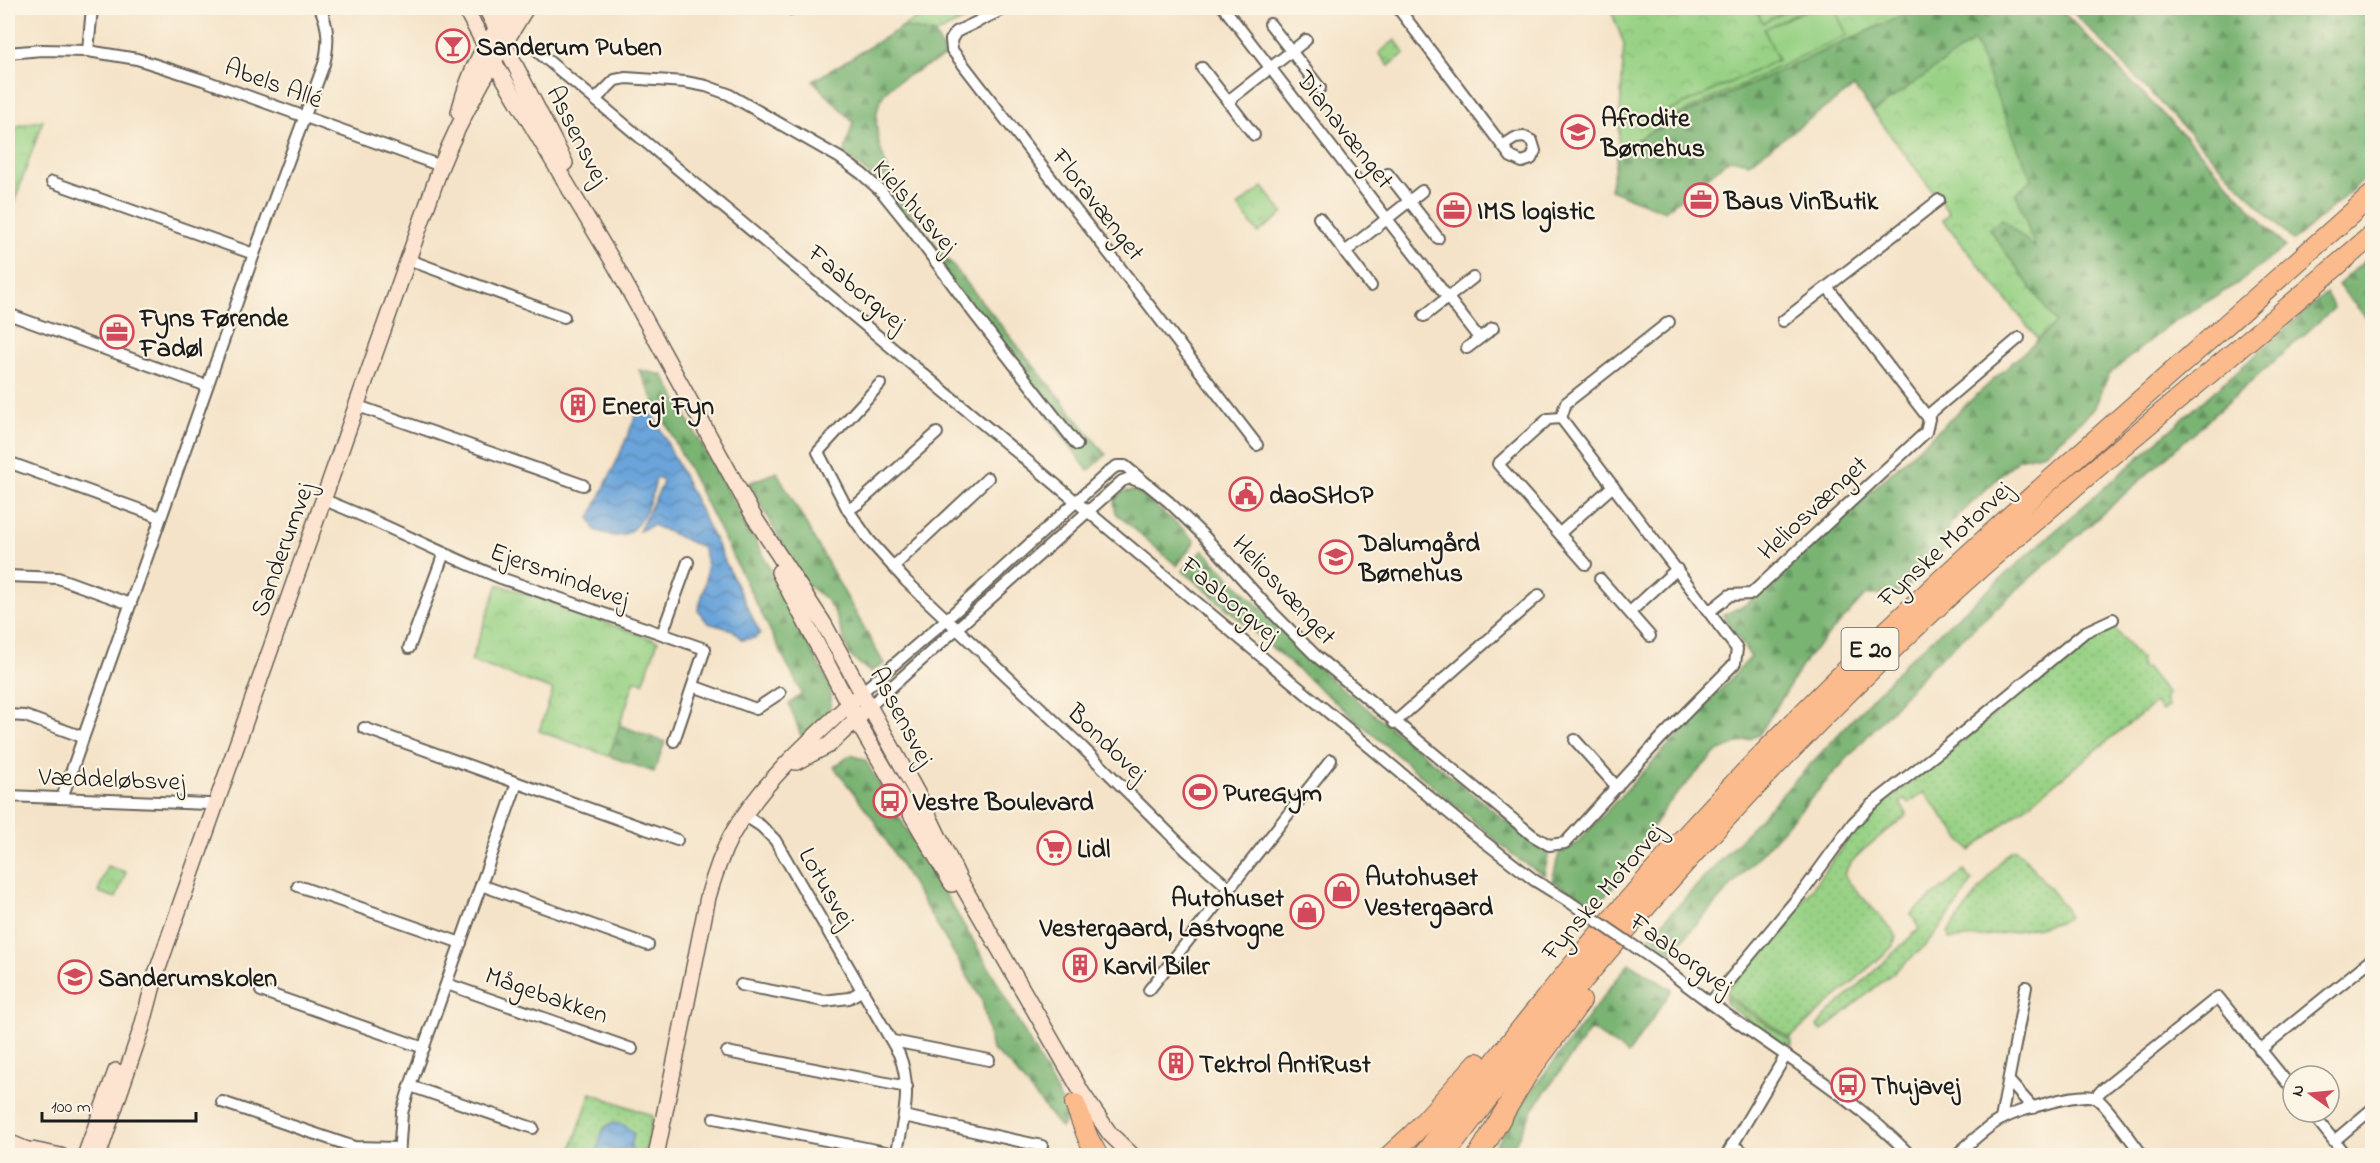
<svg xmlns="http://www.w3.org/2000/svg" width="2380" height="1163" font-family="'Indie Flower',sans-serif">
<defs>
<pattern id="grass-dots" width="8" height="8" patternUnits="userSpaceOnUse" patternTransform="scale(1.5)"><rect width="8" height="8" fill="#99d286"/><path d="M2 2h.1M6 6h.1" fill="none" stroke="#83b473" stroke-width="1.8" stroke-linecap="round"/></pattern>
<pattern id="forest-firs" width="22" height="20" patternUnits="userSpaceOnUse" patternTransform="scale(1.5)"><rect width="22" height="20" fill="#7ab473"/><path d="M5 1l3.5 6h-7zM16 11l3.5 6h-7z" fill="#63925e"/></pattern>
<pattern id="park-crowns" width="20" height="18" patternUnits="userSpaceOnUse" patternTransform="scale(1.5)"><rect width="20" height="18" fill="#99d286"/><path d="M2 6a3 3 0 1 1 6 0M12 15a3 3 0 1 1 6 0" fill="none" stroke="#83b473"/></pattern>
<pattern id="water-waves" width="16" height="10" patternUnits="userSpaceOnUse" patternTransform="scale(1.5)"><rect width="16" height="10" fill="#6ba4da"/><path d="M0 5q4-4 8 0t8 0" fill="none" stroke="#5785b0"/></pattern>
</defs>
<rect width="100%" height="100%" fill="#fcf5e5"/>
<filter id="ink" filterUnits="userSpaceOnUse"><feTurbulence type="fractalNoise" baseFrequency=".0167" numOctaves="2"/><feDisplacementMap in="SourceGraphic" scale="12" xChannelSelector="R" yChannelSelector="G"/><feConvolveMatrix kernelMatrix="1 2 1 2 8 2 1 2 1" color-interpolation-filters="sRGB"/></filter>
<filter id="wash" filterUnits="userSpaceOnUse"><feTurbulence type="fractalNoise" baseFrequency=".008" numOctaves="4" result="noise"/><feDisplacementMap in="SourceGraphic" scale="24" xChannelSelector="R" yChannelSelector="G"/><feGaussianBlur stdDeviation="1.35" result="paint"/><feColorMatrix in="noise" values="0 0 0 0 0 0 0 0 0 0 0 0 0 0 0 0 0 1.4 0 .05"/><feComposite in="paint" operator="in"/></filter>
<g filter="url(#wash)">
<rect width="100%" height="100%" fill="#f4e3c8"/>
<g fill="url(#grass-dots)" stroke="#5a7751" stroke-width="1.5">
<polygon points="935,8 988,8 935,34 902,27"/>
<path d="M2110 628 2115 629 2140 659 2141 667 2144 669 2147 668 2167 693 2165 698 2168 706 2162 711 2155 703 1970 851 1924 792 1909 803 1905 799 1900 803 1907 814 1905 817C1889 830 1851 855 1844 874L1848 881 1892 930 1896 937 1893 946 1790 1038 1727 995 1728 989 1796 910 1857 827 1881 805 1935 764 2073 649 2094 635Z"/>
<path d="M2012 850H2016L2023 856 2067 910 2068 917C2060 927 1966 939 1949 939L1948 932 2005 856Z"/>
<polygon points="1964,871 1972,881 1959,903 1923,948 1822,1031 1817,1026 1825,1017 1919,929 1911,914"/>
<polygon points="1726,997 1791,1041 1792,1045 1783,1044 1727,1005"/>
<polygon points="591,1093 653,1116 645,1155 569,1156"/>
</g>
<g fill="url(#forest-firs)" stroke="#4b6848" stroke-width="1.5">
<polygon points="1918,8 1982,8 1986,17 1998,8 2059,8 2200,152 2285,247 2240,282 2173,322 2109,374 2094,409 2045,453 2018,459 1950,524 1944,550 1903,591 1865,596 1807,658 1759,735 1715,753 1666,806 1619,880 1597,905 1552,881 1559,853 1574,846 1751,657 1723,615 1747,604 2056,323 1988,229 2002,218 2034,246 2016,192 1974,41 1873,112 1854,87 1749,163 1730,159 1665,211 1610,190 1618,150 1670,121"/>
<polygon points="2069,8 2372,8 2372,173 2293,241"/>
<path d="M902 27 935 34 946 56C929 65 909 73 893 85 856 112 890 177 906 208L1106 455 1088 471 882 185 844 154 853 122 813 81Z"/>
<polygon points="2372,254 2372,324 2338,285"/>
<polygon points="2326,293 2334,308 1931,666 1666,958 1645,941 1906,662"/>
<path d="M639 370 663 375 762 553 830 687C836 710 821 726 801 736L789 704 802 694Z"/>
<polygon points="777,472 884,664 870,672 850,656 835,613 826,599 803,582 749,483"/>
<polygon points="1135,490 1180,526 1195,541 1177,566 1116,513 1114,501 1122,492"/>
<polygon points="1203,550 1327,676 1542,850 1549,851 1544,875 1519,860 1183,571"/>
<polygon points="619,725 665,742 654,772 609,756"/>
<polygon points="851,755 865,760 990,969 1069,1115 1061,1128 1011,1066 992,1050 982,1000 872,817 834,767"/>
<polygon points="1629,963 1672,990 1628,1054 1591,1029 1535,1106 1509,1155 1488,1156 1532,1090"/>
</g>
<g fill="url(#park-crowns)" stroke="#5a7751" stroke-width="1.5">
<polygon points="1610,8 1918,8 1670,121 1618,150 1624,44"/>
<polygon points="1395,40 1405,53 1389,66 1379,53"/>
<polygon points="1974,41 2031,179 2016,193 2035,248 2002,219 1989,229 2056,323 2038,339 1943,220 1949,213 1873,112"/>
<polygon points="43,120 8,220 8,128"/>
<polygon points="1263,187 1283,213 1258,233 1238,206"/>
<polygon points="498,584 658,641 643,683 635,680 609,756 539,731 553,690 471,661"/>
<polygon points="107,866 126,872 116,898 98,892"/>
</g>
<g fill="#99d286" stroke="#5a7751" stroke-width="1.5">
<polygon points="1755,8 1792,8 1763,23"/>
<polygon points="1810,8 1834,8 1847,35 1665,121 1663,114 1778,60 1764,29"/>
</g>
<g fill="url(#water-waves)" stroke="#44607b" stroke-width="1.5">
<path d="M645 406 653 414 760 633 755 638 742 640 733 630 708 623 698 610C704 590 712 567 702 547L653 525 639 531 663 483 661 478H656C653 498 639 538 614 536 608 535 601 532 595 530L590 518 619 456 639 408Z"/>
<polygon points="612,1123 624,1125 634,1134 629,1155 595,1155 604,1128"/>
</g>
</g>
<g filter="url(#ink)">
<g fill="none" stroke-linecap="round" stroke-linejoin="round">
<defs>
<g id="street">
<polyline points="1006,8 956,32 951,40 952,50 1257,445"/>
<polyline points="1224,8 1479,338"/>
<polyline points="1398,8 1511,157 1522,162 1531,159 1535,151 1532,141 1524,137 1515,138 1504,145"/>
<polyline points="791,9 793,8"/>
<polyline points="1270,24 1320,88"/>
<polyline points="88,51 92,8"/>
<polyline points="8,53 42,50 88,51 137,59 203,80 441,166"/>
<polyline points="539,53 1468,829 1534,880 1568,901"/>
<polyline points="1202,68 1254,135"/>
<polyline points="596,99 615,80 626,78 685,82 706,86 728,94 840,158 862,174 882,192 907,223 976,316 1077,445"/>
<polyline points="1228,101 1306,40"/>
<polyline points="1388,174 1438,238"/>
<polyline points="52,182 254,254"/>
<polyline points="1319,218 1371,286"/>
<polyline points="1345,252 1422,191"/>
<polyline points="409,260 564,317"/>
<polyline points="8,314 207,386"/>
<polyline points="1424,316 1473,278"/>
<polyline points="1783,321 1939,200"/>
<polyline points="1467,348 1493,328"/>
<polyline points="880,384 818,452 848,510 869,540 906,581 1082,747 1187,851 1229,888"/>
<polyline points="358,406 583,485"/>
<polyline points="1927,416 2019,338"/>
<polyline points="1561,418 1548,419 1498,464 1586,564"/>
<polyline points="1561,418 1566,403 1669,322"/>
<polyline points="8,462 160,517"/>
<path d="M324 500C384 523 441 554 501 578L705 649 674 741"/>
<polyline points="848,510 859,503 937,433"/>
<polyline points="1560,533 1613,486"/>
<polyline points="893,567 988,478"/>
<polyline points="8,576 58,578 130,604"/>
<polyline points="1600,579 1650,636"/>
<polyline points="1710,611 1730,595 1751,594 1926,432 1929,419 1828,288"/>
<polyline points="1630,612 1677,569"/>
<polyline points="662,634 688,562"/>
<polyline points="409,648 444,553"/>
<polyline points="693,686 756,709 780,693"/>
<polyline points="862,692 947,619 1112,469 1117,466 1125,466 1169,502 1204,536 1274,614 1316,656 1532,835 1549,845 1565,843 1661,738 1735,663 1737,649 1561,418"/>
<polyline points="870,706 1122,481 1130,478 1141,482"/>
<polyline points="8,715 25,716 83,737"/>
<polyline points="1394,723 1539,595"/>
<polyline points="364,728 677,840"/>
<polyline points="1575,740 1617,787"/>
<polyline points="8,796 208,804 215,807"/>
<path d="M62 798 254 254 324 64C329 44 329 27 320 8"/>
<path d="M744 815 761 826 775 840 899 1054C913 1088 903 1121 896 1156"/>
<polyline points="481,885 648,945"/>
<polyline points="298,886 461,943"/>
<path d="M1660 964C1741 1032 1837 1080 1911 1156"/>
<polyline points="447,984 632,1049"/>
<polyline points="741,985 824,1001 849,998 863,990"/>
<polyline points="1149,990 1331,760"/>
<polyline points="261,991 424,1048"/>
<polyline points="1710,1003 1805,889 1853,823 1871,805 1944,748 2085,632 2113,619"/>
<polyline points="893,1041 989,1060"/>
<polyline points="2260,1050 2372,959"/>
<polyline points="727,1052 907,1087"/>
<polyline points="2009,1081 2033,1108"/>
<polyline points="410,1086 533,1128"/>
<polyline points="2095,1098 2101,1091 2218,997 2293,1090"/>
<polyline points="222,1102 354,1147 398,1148"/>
<polyline points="2311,1112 2346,1156"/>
<polyline points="904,1116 1042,1146"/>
<polyline points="714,1118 896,1154"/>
<polyline points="2001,1119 2026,987"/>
<polyline points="2334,1141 2372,1109"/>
<polyline points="1732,1145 1749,1156"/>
<polyline points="399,1156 402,1113 410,1086 517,783"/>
<polyline points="1726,1156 1786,1055"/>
<path d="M1955 1156C1970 1144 1985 1127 2002 1119 2017 1111 2082 1090 2096 1098 2107 1105 2133 1143 2143 1156"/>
</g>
<g id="secondary">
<polyline points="465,8 494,62 615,265 754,517 824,624 922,802 959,879 1082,1093 1110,1134 1133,1156"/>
<polyline points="486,8 565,163"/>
<path d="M459 112C470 69 485 41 513 8"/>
<polyline points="779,572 862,730 952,884"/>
<polyline points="796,762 829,745 863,713"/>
<polyline points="8,1142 42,1156"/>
<polyline points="32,1150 61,1156"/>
<polyline points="85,1156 116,1071"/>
<path d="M98 1156 142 1027 156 974 441 166C463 111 495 59 526 8"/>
<path d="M656 1156 708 897C714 876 721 855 731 836 761 783 811 739 856 698"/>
</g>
<g id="highway">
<polyline points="1075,1104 1088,1138 1098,1156"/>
<polyline points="1389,1156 1413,1134 1477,1063"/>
<path d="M1423 1156C1537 1002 1660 857 1794 722 1978 536 2179 369 2372 195"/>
<path d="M1444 1156C1595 953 1765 766 1951 594 1991 557 2034 522 2075 486 2174 402 2275 320 2372 235"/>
<polyline points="1478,1156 1526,1076 1581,1001"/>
</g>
</defs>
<use href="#street" stroke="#686258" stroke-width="14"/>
<use href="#secondary" stroke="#686258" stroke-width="18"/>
<use href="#highway" stroke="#686258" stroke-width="22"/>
<use href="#street" stroke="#fff" stroke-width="10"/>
<use href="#secondary" stroke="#fde4d1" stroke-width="15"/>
<use href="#highway" stroke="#fbbb8d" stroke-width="20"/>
<defs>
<polyline id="street-bridge" points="1568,901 1660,964"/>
</defs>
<use href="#street-bridge" stroke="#686258" stroke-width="14" stroke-linecap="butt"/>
<use href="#street-bridge" stroke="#fff" stroke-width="10"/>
</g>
</g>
<defs>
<symbol id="bar-ring" viewBox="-11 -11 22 22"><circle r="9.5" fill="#fcf5e5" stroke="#d1495b" stroke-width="1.5"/><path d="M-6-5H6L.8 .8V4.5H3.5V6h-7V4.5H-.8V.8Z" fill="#d1495b"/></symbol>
<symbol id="school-ring" viewBox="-11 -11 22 22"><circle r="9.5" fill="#fcf5e5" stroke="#d1495b" stroke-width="1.5"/><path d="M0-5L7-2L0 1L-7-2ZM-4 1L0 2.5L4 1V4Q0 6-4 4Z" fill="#d1495b"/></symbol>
<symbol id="office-ring" viewBox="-11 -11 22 22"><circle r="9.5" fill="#fcf5e5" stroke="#d1495b" stroke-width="1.5"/><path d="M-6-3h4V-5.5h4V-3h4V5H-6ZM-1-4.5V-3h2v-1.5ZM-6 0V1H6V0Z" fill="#d1495b"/></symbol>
<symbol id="building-ring" viewBox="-11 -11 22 22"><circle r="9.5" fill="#fcf5e5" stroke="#d1495b" stroke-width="1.5"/><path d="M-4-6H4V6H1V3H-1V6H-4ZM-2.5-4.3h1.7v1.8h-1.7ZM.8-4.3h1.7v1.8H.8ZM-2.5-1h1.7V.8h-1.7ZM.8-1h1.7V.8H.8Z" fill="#d1495b"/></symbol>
<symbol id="civic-ring" viewBox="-11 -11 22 22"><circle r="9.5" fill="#fcf5e5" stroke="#d1495b" stroke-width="1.5"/><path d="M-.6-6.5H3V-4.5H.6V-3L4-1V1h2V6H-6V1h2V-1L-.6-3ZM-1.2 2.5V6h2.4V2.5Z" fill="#d1495b"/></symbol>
<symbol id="stadium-ring" viewBox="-11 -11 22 22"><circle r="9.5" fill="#fcf5e5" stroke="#d1495b" stroke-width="1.5"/><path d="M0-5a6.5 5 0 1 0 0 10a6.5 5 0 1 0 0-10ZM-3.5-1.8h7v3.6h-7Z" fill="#d1495b"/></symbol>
<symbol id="bus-ring" viewBox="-11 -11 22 22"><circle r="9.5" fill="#fcf5e5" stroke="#d1495b" stroke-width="1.5"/><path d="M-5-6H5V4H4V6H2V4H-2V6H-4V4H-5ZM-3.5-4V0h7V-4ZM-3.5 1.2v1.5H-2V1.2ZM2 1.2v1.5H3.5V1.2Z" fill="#d1495b"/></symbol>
<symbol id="supermarket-ring" viewBox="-11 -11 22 22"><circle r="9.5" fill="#fcf5e5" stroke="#d1495b" stroke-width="1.5"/><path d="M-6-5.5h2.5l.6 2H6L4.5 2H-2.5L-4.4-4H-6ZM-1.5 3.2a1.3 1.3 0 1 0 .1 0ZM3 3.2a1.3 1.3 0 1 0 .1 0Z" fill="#d1495b"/></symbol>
<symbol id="shop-ring" viewBox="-11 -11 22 22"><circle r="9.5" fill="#fcf5e5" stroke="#d1495b" stroke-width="1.5"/><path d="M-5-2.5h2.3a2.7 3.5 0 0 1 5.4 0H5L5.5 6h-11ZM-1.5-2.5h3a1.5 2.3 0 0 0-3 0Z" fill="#d1495b"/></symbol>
</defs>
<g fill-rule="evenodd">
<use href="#bar-ring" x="434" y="27" width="38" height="38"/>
<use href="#school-ring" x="1559" y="113" width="38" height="38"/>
<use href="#office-ring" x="1682" y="181" width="38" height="38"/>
<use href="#office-ring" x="1435" y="191" width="38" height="38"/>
<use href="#office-ring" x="98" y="313" width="38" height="38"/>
<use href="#building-ring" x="559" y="386" width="38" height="38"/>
<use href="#civic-ring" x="1227" y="475" width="38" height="38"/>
<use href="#school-ring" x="1317" y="538" width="38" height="38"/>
<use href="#stadium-ring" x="1181" y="773" width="38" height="38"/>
<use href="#bus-ring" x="871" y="782" width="38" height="38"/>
<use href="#supermarket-ring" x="1035" y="829" width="38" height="38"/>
<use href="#shop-ring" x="1323" y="872" width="38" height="38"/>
<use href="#shop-ring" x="1288" y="893" width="38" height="38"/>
<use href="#building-ring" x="1061" y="946" width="38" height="38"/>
<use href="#school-ring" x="56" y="958" width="38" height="38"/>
<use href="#building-ring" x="1157" y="1044" width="38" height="38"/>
<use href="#bus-ring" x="1829" y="1066" width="38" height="38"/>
</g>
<g text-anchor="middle" stroke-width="4.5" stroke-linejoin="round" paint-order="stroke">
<rect fill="#fcf5e5" stroke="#5f5d58" stroke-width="1.5" x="1841.5" y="628" width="57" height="42" rx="4.5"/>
<g font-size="24" font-weight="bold" fill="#1c1c1c">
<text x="1870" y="657">E 20</text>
</g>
<g font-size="26" font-weight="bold" fill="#1c1c1c" stroke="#fcf5e5" text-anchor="start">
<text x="476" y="55">Sanderum Puben</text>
<text x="1601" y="126">Afrodite<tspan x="1601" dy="30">Børnehus</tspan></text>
<text x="1724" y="209">Baus VinButik</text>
<text x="1477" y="219">IMS logistic</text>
<text x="140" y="326">Fyns Førende<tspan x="140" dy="30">Fadøl</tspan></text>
<text x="601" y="414">Energi Fyn</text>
<text x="1269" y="503">daoSHOP</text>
<text x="1359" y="551">Dalumgård<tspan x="1359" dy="30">Børnehus</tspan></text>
<text x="1223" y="801">PureGym</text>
<text x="913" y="810">Vestre Boulevard</text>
<text x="1077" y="857">Lidl</text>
<text x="1365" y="885">Autohuset<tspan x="1365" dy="30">Vestergaard</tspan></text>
<text x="1284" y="906" text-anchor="end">Autohuset<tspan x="1284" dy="30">Vestergaard, Lastvogne</tspan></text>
<text x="1103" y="974">Karvil Biler</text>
<text x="98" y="986">Sanderumskolen</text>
<text x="1199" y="1072">Tektrol AntiRust</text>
<text x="1871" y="1094">Thujavej</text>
</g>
<g font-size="26" fill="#1c1c1c" stroke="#fcf5e5">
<text transform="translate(274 82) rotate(20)" y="9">Abels Allé</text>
<text transform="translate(1346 129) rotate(52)" y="9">Dianavænget</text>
<text transform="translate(579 135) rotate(63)" y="9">Assensvej</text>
<text transform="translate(1099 204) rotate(52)" y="9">Floravænget</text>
<text transform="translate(916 206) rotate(49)" y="9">Kielshusvej</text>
<text transform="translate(858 287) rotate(40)" y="9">Faaborgvej</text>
<text transform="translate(1812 507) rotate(-43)" y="9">Heliosvænget</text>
<text transform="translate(1944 543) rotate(-43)" y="9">Fynske Motorvej</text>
<text transform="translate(281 549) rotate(-70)" y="9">Sanderumvej</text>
<text transform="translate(560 574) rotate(20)" y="9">Ejersmindevej</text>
<text transform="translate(1285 589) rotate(47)" y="9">Heliosvænget</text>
<text transform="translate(1231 599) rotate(40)" y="9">Faaborgvej</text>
<text transform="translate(903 716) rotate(62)" y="9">Assensvej</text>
<text transform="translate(1108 742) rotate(44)" y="9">Bondovej</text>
<text transform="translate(112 778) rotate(2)" y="9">Væddeløbsvej</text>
<text transform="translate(828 887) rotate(60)" y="9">Lotusvej</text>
<text transform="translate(1602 891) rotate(-49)" y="9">Fynske Motorvej</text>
<text transform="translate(1682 953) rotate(36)" y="9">Faaborgvej</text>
<text transform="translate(547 994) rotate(19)" y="9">Mågebakken</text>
</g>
</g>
<rect width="2380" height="1163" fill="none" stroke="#fcf5e5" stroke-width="30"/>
<g transform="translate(2311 1094) rotate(285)"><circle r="28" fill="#fcf5e5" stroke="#a29e95" stroke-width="1.5"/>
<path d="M0-4.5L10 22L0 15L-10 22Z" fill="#d1495b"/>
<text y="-9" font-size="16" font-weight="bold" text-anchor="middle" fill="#1c1c1c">N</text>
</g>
<path d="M42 1112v9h154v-9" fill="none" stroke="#1c1c1c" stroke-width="3"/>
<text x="51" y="1112" font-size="18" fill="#1c1c1c" stroke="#fcf5e5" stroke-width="4.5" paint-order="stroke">100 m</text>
</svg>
